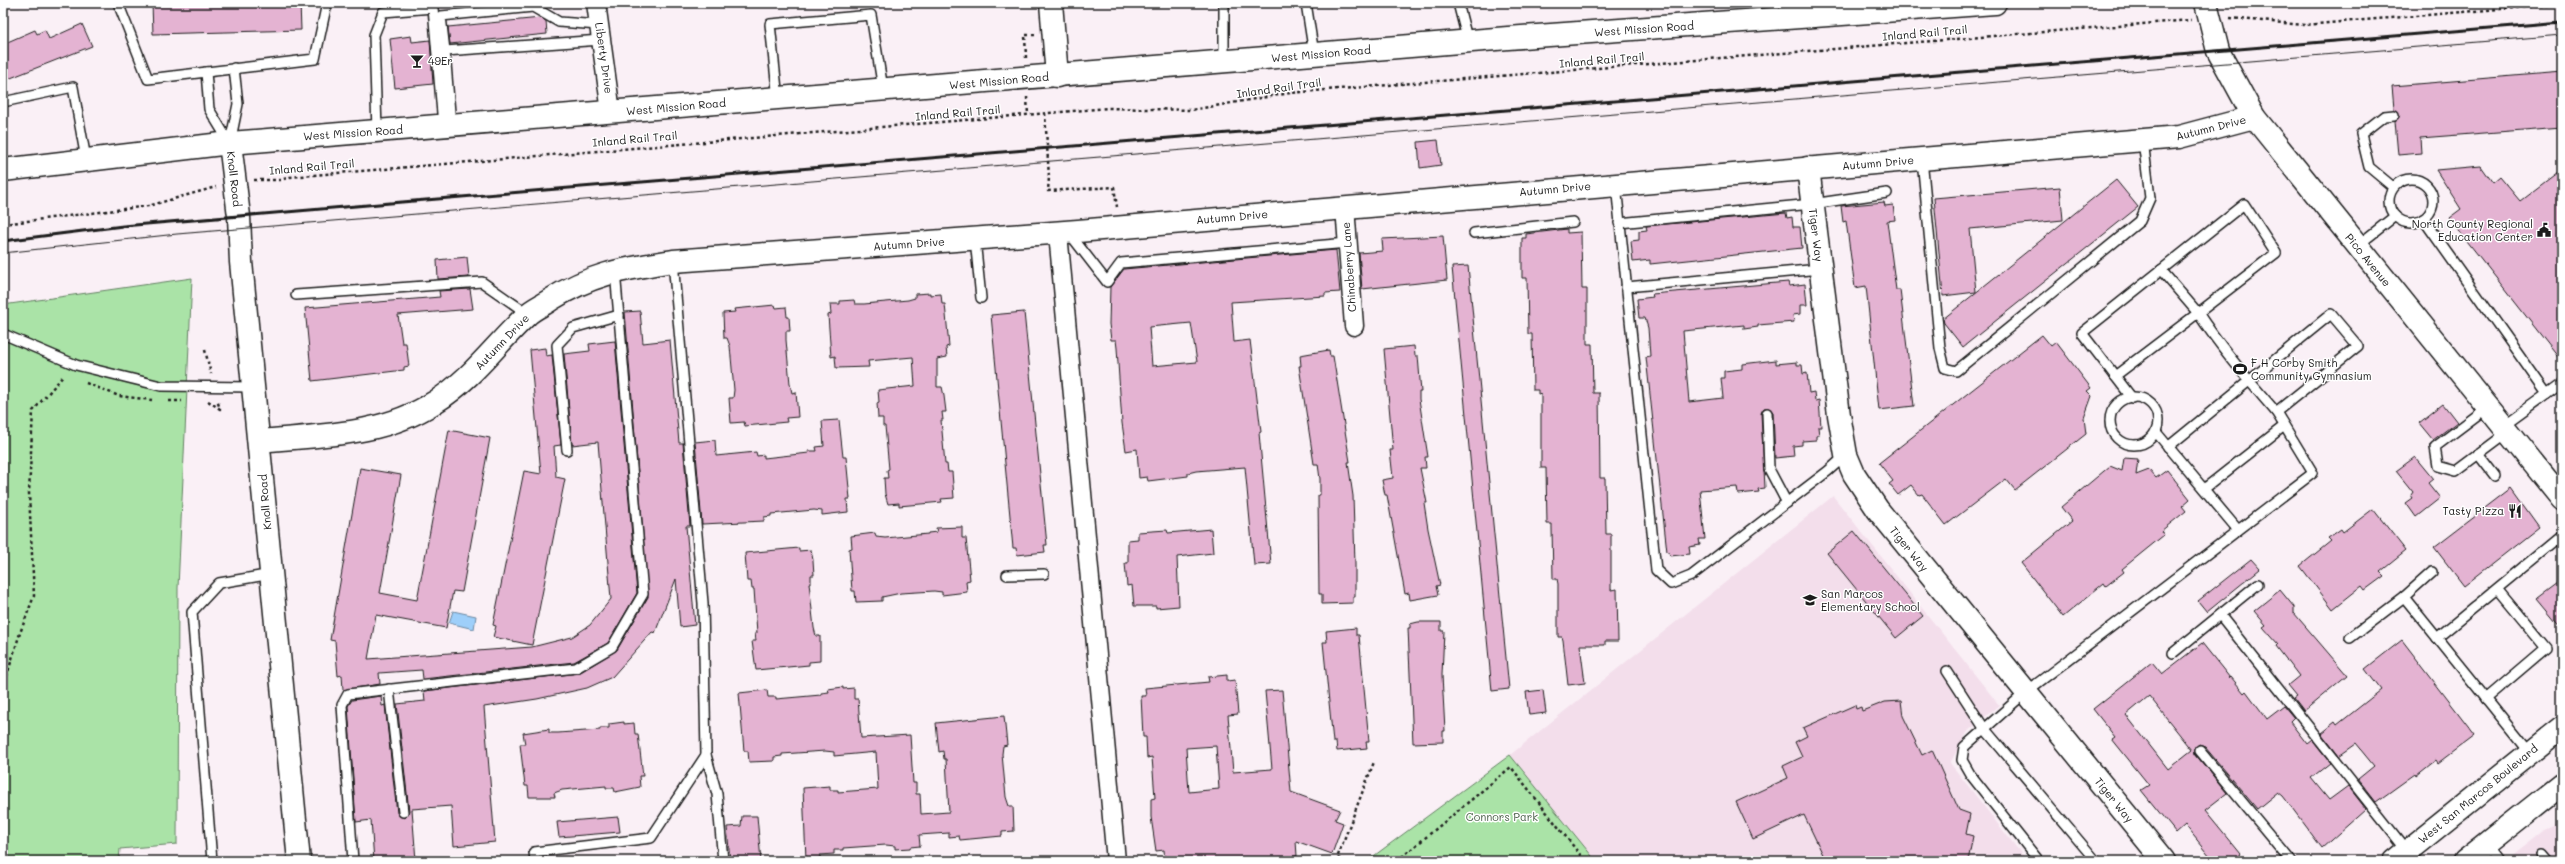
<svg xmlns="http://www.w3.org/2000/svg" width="2565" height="864" font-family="Mali,sans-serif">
<rect width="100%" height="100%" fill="#faf0f6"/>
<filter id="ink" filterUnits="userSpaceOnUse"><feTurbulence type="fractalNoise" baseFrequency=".025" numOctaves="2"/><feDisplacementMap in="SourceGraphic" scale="8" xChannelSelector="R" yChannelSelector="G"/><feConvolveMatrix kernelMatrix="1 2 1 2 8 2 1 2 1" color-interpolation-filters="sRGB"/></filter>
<g filter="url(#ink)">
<g fill="#f3deeb">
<polygon points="1518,3 1622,3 1520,10"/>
<polygon points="1833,496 1999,705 1968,731 1950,763 2027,861 1596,861 1510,755"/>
<polygon points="2562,822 2562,861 2511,861 2509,858 2544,830"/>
</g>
<g fill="#aae3a7" stroke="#638062">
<polygon points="192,278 178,588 177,844 120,849 119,861 3,861 3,305"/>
<polygon points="1510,755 1596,861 1367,861"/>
</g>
<polygon fill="#9ecffa" stroke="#6a87a1" points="453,611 476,616 474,629 449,623"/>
<g fill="#e4b3d2" stroke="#1c1c1c" fill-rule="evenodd">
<polygon points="152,3 300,3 301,30 153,34"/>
<polygon points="541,18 546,21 547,34 450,44 448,27"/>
<polygon points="82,24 92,46 3,81 3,44 35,30 37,34 45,30 49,39"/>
<polygon points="411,36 412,42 430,40 433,84 395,88 390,39"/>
<polygon points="2562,72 2562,127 2420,138 2421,153 2398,155 2395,121 2400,115 2394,109 2392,86"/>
<polygon points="1438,140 1441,165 1420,168 1418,142"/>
<polygon points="2481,166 2493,183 2500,177 2520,201 2562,169 2562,362 2449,218 2461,209 2436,170"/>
<polygon points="2116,180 2138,207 1963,347 1944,323 1943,319"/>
<polygon points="2060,187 2063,220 1970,229 1976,292 1943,296 1934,198"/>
<polygon points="1884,202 1885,206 1893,205 1895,220 1887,221 1896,290 1900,290 1914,406 1879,410 1866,286 1855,288 1846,221 1843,222 1841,206"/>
<polygon points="1786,213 1787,218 1792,217 1793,227 1800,227 1802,248 1650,264 1650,260 1633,262 1631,241 1639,240 1639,231 1647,230 1646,226"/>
<polygon points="1567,229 1567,233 1581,232 1582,289 1587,289 1587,344 1592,344 1593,393 1599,393 1600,478 1605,478 1606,534 1611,534 1611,590 1617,589 1618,641 1605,641 1605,645 1580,645 1585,683 1568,685 1563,640 1562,637 1558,637 1558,584 1557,579 1553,579 1552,528 1552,524 1547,524 1546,468 1541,468 1541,393 1538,394 1538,390 1533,390 1532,334 1528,334 1527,278 1522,278 1522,238 1526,238 1526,234"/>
<polygon points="1443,236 1447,280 1362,289 1359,253 1383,251 1382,239"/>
<path d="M1336 250 1340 292 1325 293V296L1231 302 1234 342 1250 340 1261 432 1259 433 1271 564 1254 565 1245 467 1196 471 1188 473V476L1148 481 1147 477 1139 478 1137 449 1126 451 1122 423 1117 348 1116 340H1111L1109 324 1110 287 1124 269ZM1191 323 1197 362 1152 366 1149 327Z"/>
<polygon points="467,257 469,277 438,279 437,260"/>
<polygon points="1468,266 1509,689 1492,691 1452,267"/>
<polygon points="1788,282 1789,286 1805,284 1807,305 1800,305 1800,314 1793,315 1794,322 1758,325 1758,327 1744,329 1744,325 1683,331 1689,402 1723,398 1721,378 1724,378 1724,371 1742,369 1742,364 1776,360 1776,364 1797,362 1797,365 1802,365 1803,374 1807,373 1809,393 1814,392 1815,401 1819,400 1821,427 1818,427 1819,435 1816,436 1816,440 1802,441 1802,445 1793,446 1794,456 1775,458 1773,412 1769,408 1764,408 1761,413 1765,488 1758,489 1759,492 1738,494 1737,487 1700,490 1705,539 1699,539 1700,545 1689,547 1690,554 1670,556 1669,552 1667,552 1646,357 1650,356 1648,328 1645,318 1639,318 1637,299 1653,297 1652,294"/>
<polygon points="470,289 473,309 398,315 402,343 406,343 409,366 404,367 404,370 312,381 305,308 440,297 439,291"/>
<polygon points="930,293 930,295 941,294 942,304 945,304 949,346 946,347 947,357 937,359 937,387 942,387 944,396 946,412 942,412 943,420 941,420 945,464 947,464 948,472 952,472 954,498 941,499 942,502 899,506 899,503 888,504 885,494 884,478 888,478 887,470 889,469 885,426 883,426 883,418 878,418 877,403 879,402 878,390 915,386 913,357 868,361 869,367 836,368 835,356 831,357 828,315 831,314 830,304 840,304 840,301 854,300 855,304 864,304 908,300 915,298 915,294"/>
<polygon points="775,305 776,308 786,307 787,317 789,317 790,331 786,331 786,340 790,384 792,393 796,392 798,417 786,418 787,422 745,426 744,422 731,423 729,398 733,398 734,390 730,346 727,338 724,338 723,313 735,312 734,309"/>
<polygon points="640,311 643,343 670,340 679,443 683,443 690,526 686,526 695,625 680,627 676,579 655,633 652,632 612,677 587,688 537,699 484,707 495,842 454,846 451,806 412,809 416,861 374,861 371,820 356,822 348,706 352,700 381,696 382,706 385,705 397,813 404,818 409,811 397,704 425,701 424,691 579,673 617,650 648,597 625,312"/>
<polygon points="1024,312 1047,545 1044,545 1045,552 1017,555 1016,548 1013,548 991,315"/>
<polygon points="2042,335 2051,346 2056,342 2091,388 2087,391 2092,396 2084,418 2086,434 2015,490 2006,479 1946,525 1922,494 1919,495 1911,485 1898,495 1889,484 1893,481 1879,463"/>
<polygon points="615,341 637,593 608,643 574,662 423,679 422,670 379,673 380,684 343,690 342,675 338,676 335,641 330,640 360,468 401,475 380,593 417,600 449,430 490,438 462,592 453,591 446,628 376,615 368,659 532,647 572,637 590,625 611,599 598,442 572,445 564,354 590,351 589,344"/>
<polygon points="1414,346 1415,356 1418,356 1421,392 1419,392 1419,399 1428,457 1425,457 1426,468 1420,468 1427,503 1424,503 1428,529 1440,585 1436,586 1438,595 1410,600 1409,593 1405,594 1387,495 1385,495 1382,480 1393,478 1390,450 1393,450 1384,349"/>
<polygon points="545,348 546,356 552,355 561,445 554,446 556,477 565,479 532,645 493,637 496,626 493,625 524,471 541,474 530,350"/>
<polygon points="1329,350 1330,356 1333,356 1350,462 1348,462 1353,496 1355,564 1355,597 1353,597 1353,603 1322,604 1322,594 1319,594 1318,495 1320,495 1320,479 1318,464 1314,464 1299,366 1301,366 1300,355"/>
<polygon points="2443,404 2457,422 2433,440 2419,423"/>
<polygon points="839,420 843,457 846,457 850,499 847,499 848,512 822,515 822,511 814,510 771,514 771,516 764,517 764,521 702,524 695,442 715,440 716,456 756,452 757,456 764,455 764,458 809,453 808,451 817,451 816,447 824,446 822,421"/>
<polygon points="2415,457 2433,479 2428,483 2440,498 2416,517 2406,503 2413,498 2411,495 2413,492 2396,471"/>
<polygon points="2124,458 2138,459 2136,475 2149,470 2156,478 2167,470 2190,499 2182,506 2186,511 2161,531 2164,535 2122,569 2124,572 2106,586 2104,583 2063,617 2021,563 2072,521 2061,507 2110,466 2122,471"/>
<polygon points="2511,488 2539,527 2464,586 2434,547"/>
<polygon points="2373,509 2406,551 2380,572 2384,576 2365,590 2362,586 2333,609 2300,566 2331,541 2328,538 2341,529 2343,532"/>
<polygon points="962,527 962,538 966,538 970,580 966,581 967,592 942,595 942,592 934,591 901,593 882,597 882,601 856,602 855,591 852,591 849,549 852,548 851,536 875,533 876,537 885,538 928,534 928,533 937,532 936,528"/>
<polygon points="1211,529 1213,553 1177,557 1179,606 1156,608 1156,606 1134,606 1132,585 1127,586 1125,563 1128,563 1128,540 1138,539 1138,532 1167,530 1168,533"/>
<polygon points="1854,531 1923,616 1896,638 1827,553"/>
<polygon points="799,548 799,551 811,550 813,560 814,575 811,575 811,583 809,583 814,628 816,636 820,636 820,661 809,662 809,665 756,670 752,641 756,641 755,633 757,633 754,589 752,589 751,581 747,581 745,553"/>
<polygon points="2251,559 2260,569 2207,612 2198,601"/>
<polygon points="2562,580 2562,627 2538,598"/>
<polygon points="2280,590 2294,607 2294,613 2347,675 2304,711 2294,698 2297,696 2288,685 2299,676 2276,646 2278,644 2263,627 2266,625 2254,611"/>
<polygon points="1418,622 1441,622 1441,631 1444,631 1442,675 1445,731 1443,731 1443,742 1413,743 1408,628 1410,628 1410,624"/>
<polygon points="1356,628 1356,635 1359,635 1369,742 1366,742 1367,748 1337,751 1336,742 1333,742 1323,642 1327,642 1326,631"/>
<polygon points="2402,640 2475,735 2438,763 2436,760 2416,776 2415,774 2376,802 2358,779 2374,766 2356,744 2339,756 2321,733 2335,722 2337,725 2381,690 2365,669"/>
<path d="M2202 643 2230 678 2231 677 2244 693 2246 691 2267 719 2284 706 2294 718 2290 722 2307 744 2312 740 2330 763 2311 778 2329 800 2348 786 2366 809 2322 848 2283 796 2278 792 2257 809 2205 747 2199 745 2195 749V754L2227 793 2205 810 2241 854 2233 861H2214L2185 825 2176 833 2141 790 2149 785 2112 739 2115 737 2093 709 2152 662 2162 674ZM2149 696 2192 750 2168 769 2126 715Z"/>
<path d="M1227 675V681L1235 680 1238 714 1228 715 1233 772 1272 769 1265 691 1282 690 1291 792 1340 810 1335 820 1343 823 1332 854 1296 841 1297 856 1260 859 1261 861H1165L1164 850 1156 851 1151 817V799L1155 798 1152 757 1147 758 1146 737H1143L1141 696H1146L1145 688 1209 682 1208 677ZM1216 746 1219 789 1189 792 1186 748Z"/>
<polygon points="843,687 843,689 854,688 854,699 858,699 861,738 910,735 913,783 916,783 916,794 920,794 921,814 949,812 946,759 944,759 943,751 939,752 936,723 1004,716 1007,745 1003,746 1002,754 1006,797 1009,806 1013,806 1014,831 1002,832 1002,836 960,840 959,836 949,837 949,833 919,835 920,846 910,847 910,848 895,849 895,846 886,845 843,848 843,850 834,850 834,854 820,855 820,858 806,860 803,788 830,786 830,790 838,790 838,792 878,789 876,752 834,756 834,752 825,751 782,754 782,756 774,757 774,761 749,762 748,751 744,751 739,693 767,690 768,697 776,697 776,699 821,695 821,693 829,692 828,689"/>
<polygon points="1543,690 1546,713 1529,715 1526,692"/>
<polygon points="1901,701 1903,716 1922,755 1932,750 1959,810 1970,814 1966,834 1973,836 1968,861 1826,861 1804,815 1753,839 1736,802 1788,778 1783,766 1802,757 1795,742 1807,736 1803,728 1855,705 1856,709 1861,707 1862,711 1885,702"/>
<polygon points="624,722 624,724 634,723 635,734 638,734 643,776 639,776 640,787 615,792 614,788 606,788 606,786 562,790 554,793 555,797 529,797 528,786 525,786 520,744 525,744 523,733 549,729 549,733 558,733 600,730 600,728 609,728 609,724"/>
<polygon points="742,816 757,816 761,861 730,861 727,827 741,826"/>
<polygon points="618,817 620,832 559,837 557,822"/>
</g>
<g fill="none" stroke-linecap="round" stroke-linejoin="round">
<defs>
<g id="service">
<polyline points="118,3 148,79 315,59 327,3"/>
<polyline points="1306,3 1314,54"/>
<polyline points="1458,3 1468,42"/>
<polyline points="445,51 441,16 533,7 559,22 599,25"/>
<polyline points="1224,62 1224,3"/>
<polyline points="206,72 209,109 229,142"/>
<polyline points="778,99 770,24 871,15 883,89"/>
<polyline points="3,102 73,87 86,159"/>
<polyline points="451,125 445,51 601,40"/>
<polyline points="377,131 374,35 383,12 433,8 443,125"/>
<polyline points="230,143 238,104 234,68"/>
<polyline points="1922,159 1940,348 1945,368 1956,371 2140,221 2150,198 2143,140"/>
<circle cx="2411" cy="201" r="22"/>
<polyline points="1616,185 1656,570 1671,584 1691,576 1828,471 1846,455"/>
<polyline points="2393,187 2369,167 2361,134 2384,116 2394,115"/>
<polyline points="2423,219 2547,394 2503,426"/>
<polyline points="1619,223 1812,204 1887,193"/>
<polyline points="1069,233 1107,282 1121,263 1348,243"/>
<polyline points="1474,233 1573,222"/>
<polyline points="975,239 981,298"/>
<polyline points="2357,246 2395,216"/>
<polyline points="673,261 703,603 706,755 717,794 723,861"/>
<polyline points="1626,287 1820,269"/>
<polyline points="296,295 482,282 528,314"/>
<polyline points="3,334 76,365 161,386 254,387"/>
<polyline points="2115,376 2198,313 2161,270"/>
<polyline points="2547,394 2562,383"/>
<circle cx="2134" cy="421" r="24"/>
<path d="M2132 398 2082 333 2244 204 2276 253 2198 313C2221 348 2248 380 2276 412L2358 346 2331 314 2168 447"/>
<polyline points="2488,407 2435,447 2438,466 2456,471 2508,432"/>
<polyline points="1767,413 1769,469 1787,503"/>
<polyline points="2156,432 2238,530"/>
<polyline points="567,450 557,345 573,328 619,315"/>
<polyline points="2478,454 2495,476"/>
<polyline points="2204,489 2284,426"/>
<polyline points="1007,575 1044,574"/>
<polyline points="2404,597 2432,572"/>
<polyline points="2220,615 2407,851"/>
<polyline points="2350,638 2404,597 2530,753"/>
<polyline points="2437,638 2562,535"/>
<polyline points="2173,653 2258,584"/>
<polyline points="1947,671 1984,728 2096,861"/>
<polyline points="389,689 403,812"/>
<polyline points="2486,699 2546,648 2497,589"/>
<polyline points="2200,751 2291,861"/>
<polyline points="2485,845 2497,861"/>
<polyline points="2542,854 2548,861"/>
<polyline points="212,861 192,612 219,583 272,574"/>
<polyline points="353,861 342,705 348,694 576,668 612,647 643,594 615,271"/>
<polyline points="535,861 534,852 651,838 706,755"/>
<polyline points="2039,861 1970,774 1962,760 1964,747 2026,692 2313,473 2276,412"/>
</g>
<g id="minor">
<polyline points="596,3 611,112"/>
<polyline points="1345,207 1354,326"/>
<polyline points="1058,233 1116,861"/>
</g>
<g id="tertiary">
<polyline points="1051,3 1057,76"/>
<polyline points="2206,3 2218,51 2254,117 2562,499"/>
<polyline points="1808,168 1839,415 1846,455 1854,474 1878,510 2164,861"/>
<path d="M260 441C320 435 383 436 435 402 472 379 496 344 527 315 533 309 543 305 550 300 593 273 624 269 673 261L1078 231 2179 137 2254 117"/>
</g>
<polyline id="secondary" points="230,143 239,216 241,262 299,861"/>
<g id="primary">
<polyline points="3,170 230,143 1508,38 1995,3"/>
<polyline points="2395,861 2562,727"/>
<polyline points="2465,861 2562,784"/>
</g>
</defs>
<use href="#service" stroke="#1c1c1c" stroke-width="12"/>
<use href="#minor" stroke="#1c1c1c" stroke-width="21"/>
<use href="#tertiary" stroke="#1c1c1c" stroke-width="25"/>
<use href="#secondary" stroke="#1c1c1c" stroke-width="25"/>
<use href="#primary" stroke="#1c1c1c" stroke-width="25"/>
<g stroke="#1c1c1c" stroke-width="2.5" stroke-dasharray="3 3" stroke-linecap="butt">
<polyline points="2230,18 2304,25 2562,4"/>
<polyline points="1026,58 1025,35 1035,35"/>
<polyline points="1027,97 1028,115"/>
<polyline points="1045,113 1049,177 1048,191 1114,187 1117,207"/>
<polyline points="254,180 281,180 290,177 1108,108 1191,110 1290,93 2191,20"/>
<polyline points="3,224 148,206 216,187"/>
<polyline points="205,350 211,374"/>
<polyline points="86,383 119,396 152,400"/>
<polyline points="169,401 182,401"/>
<polyline points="208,401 220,409 217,400"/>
<polyline points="3,688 20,633 34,596 29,493 33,411 64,375"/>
<polyline points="1346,861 1337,858 1374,762"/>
<polyline points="1397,861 1511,767 1585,861"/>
</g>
<use href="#service" stroke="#fff" stroke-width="9"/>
<use href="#minor" stroke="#fff" stroke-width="18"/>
<use href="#tertiary" stroke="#fff" stroke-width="22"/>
<use href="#secondary" stroke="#fff" stroke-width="22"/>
<use href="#primary" stroke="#fff" stroke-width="22"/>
<polyline stroke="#1c1c1c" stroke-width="1" points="3,253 177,234 2562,35"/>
<polyline stroke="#1c1c1c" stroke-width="3" points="3,241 123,226 402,202 2562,22"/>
</g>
</g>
<defs>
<symbol id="bar-bare" viewBox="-9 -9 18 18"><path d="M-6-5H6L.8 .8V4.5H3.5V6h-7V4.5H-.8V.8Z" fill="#1c1c1c" stroke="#fff" stroke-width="2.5" paint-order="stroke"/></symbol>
<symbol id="civic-bare" viewBox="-9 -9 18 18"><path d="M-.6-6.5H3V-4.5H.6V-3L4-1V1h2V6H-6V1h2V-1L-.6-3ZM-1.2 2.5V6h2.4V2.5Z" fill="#1c1c1c" stroke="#fff" stroke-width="2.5" paint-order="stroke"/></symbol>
<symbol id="stadium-bare" viewBox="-9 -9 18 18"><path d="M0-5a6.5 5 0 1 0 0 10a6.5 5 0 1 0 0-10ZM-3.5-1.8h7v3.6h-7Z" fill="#1c1c1c" stroke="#fff" stroke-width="2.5" paint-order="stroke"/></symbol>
<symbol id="restaurant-bare" viewBox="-9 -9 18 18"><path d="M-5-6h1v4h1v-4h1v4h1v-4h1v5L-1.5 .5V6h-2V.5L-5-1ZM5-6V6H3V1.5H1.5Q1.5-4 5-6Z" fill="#1c1c1c" stroke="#fff" stroke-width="2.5" paint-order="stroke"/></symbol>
<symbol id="school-bare" viewBox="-9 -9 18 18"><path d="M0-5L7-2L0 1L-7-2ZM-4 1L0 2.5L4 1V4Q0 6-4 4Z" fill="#1c1c1c" stroke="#fff" stroke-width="2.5" paint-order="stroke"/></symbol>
</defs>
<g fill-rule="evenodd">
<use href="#bar-bare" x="407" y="51" width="20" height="20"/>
<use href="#civic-bare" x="2534" y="220" width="20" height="20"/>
<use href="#stadium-bare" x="2230" y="359" width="20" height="20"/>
<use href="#restaurant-bare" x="2505" y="501" width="20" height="20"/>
<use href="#school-bare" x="1800" y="590" width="20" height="20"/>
</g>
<g text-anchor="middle" stroke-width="3" stroke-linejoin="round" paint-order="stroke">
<g font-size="11" fill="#1c1c1c" stroke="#fff">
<text transform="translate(1644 29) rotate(-4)" y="4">West Mission Road</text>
<text transform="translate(1925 33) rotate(-5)" y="4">Inland Rail Trail</text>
<text transform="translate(1321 54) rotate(-5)" y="4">West Mission Road</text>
<text transform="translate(604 58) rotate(82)" y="4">Liberty Drive</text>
<text transform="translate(1602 60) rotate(-5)" y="4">Inland Rail Trail</text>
<text transform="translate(999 81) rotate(-5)" y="4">West Mission Road</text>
<text transform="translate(1279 88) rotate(-8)" y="4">Inland Rail Trail</text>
<text transform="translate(676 107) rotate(-5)" y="4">West Mission Road</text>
<text transform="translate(958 113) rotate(-5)" y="4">Inland Rail Trail</text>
<text transform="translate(2211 128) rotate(-14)" y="4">Autumn Drive</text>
<text transform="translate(353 133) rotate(-4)" y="4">West Mission Road</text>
<text transform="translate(635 139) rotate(-5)" y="4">Inland Rail Trail</text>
<text transform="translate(1878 163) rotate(-5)" y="4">Autumn Drive</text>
<text transform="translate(312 167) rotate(-5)" y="4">Inland Rail Trail</text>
<text transform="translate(234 179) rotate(83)" y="4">Knoll Road</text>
<text transform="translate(1555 189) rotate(-5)" y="4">Autumn Drive</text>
<text transform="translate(1232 217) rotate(-5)" y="4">Autumn Drive</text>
<text transform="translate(1816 235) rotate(83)" y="4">Tiger Way</text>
<text transform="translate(909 244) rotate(-4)" y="4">Autumn Drive</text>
<text transform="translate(2368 260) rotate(51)" y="4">Pico Avenue</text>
<text transform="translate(1349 267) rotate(-94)" y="4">Chinaberry Lane</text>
<text transform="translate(502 342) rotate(-46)" y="4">Autumn Drive</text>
<text transform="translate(265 502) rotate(-95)" y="4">Knoll Road</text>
<text transform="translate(1909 549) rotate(51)" y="4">Tiger Way</text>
<text transform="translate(2478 794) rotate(-39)" y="4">West San Marcos Boulevard</text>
<text transform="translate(2114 800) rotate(51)" y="4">Tiger Way</text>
</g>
<g font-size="11" fill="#1c1c1c" stroke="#fff" text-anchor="start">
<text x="428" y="65">49Er</text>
<text x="2533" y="228" text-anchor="end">North County Regional<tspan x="2533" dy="13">Education Center</tspan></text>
<text x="2251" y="367">F H Corby Smith<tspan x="2251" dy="13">Community Gymnasium</tspan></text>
<text x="2504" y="515" text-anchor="end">Tasty Pizza</text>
<text x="1821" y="598">San Marcos<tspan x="1821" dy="13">Elementary School</tspan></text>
</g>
<g font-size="11" fill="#4e624d" stroke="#fff">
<text x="1502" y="821">Connors Park</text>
</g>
</g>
<rect width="2565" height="864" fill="none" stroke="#fff" stroke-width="16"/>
<rect x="8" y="8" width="2549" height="848" fill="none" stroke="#1c1c1c" stroke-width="1.5" filter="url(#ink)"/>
</svg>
